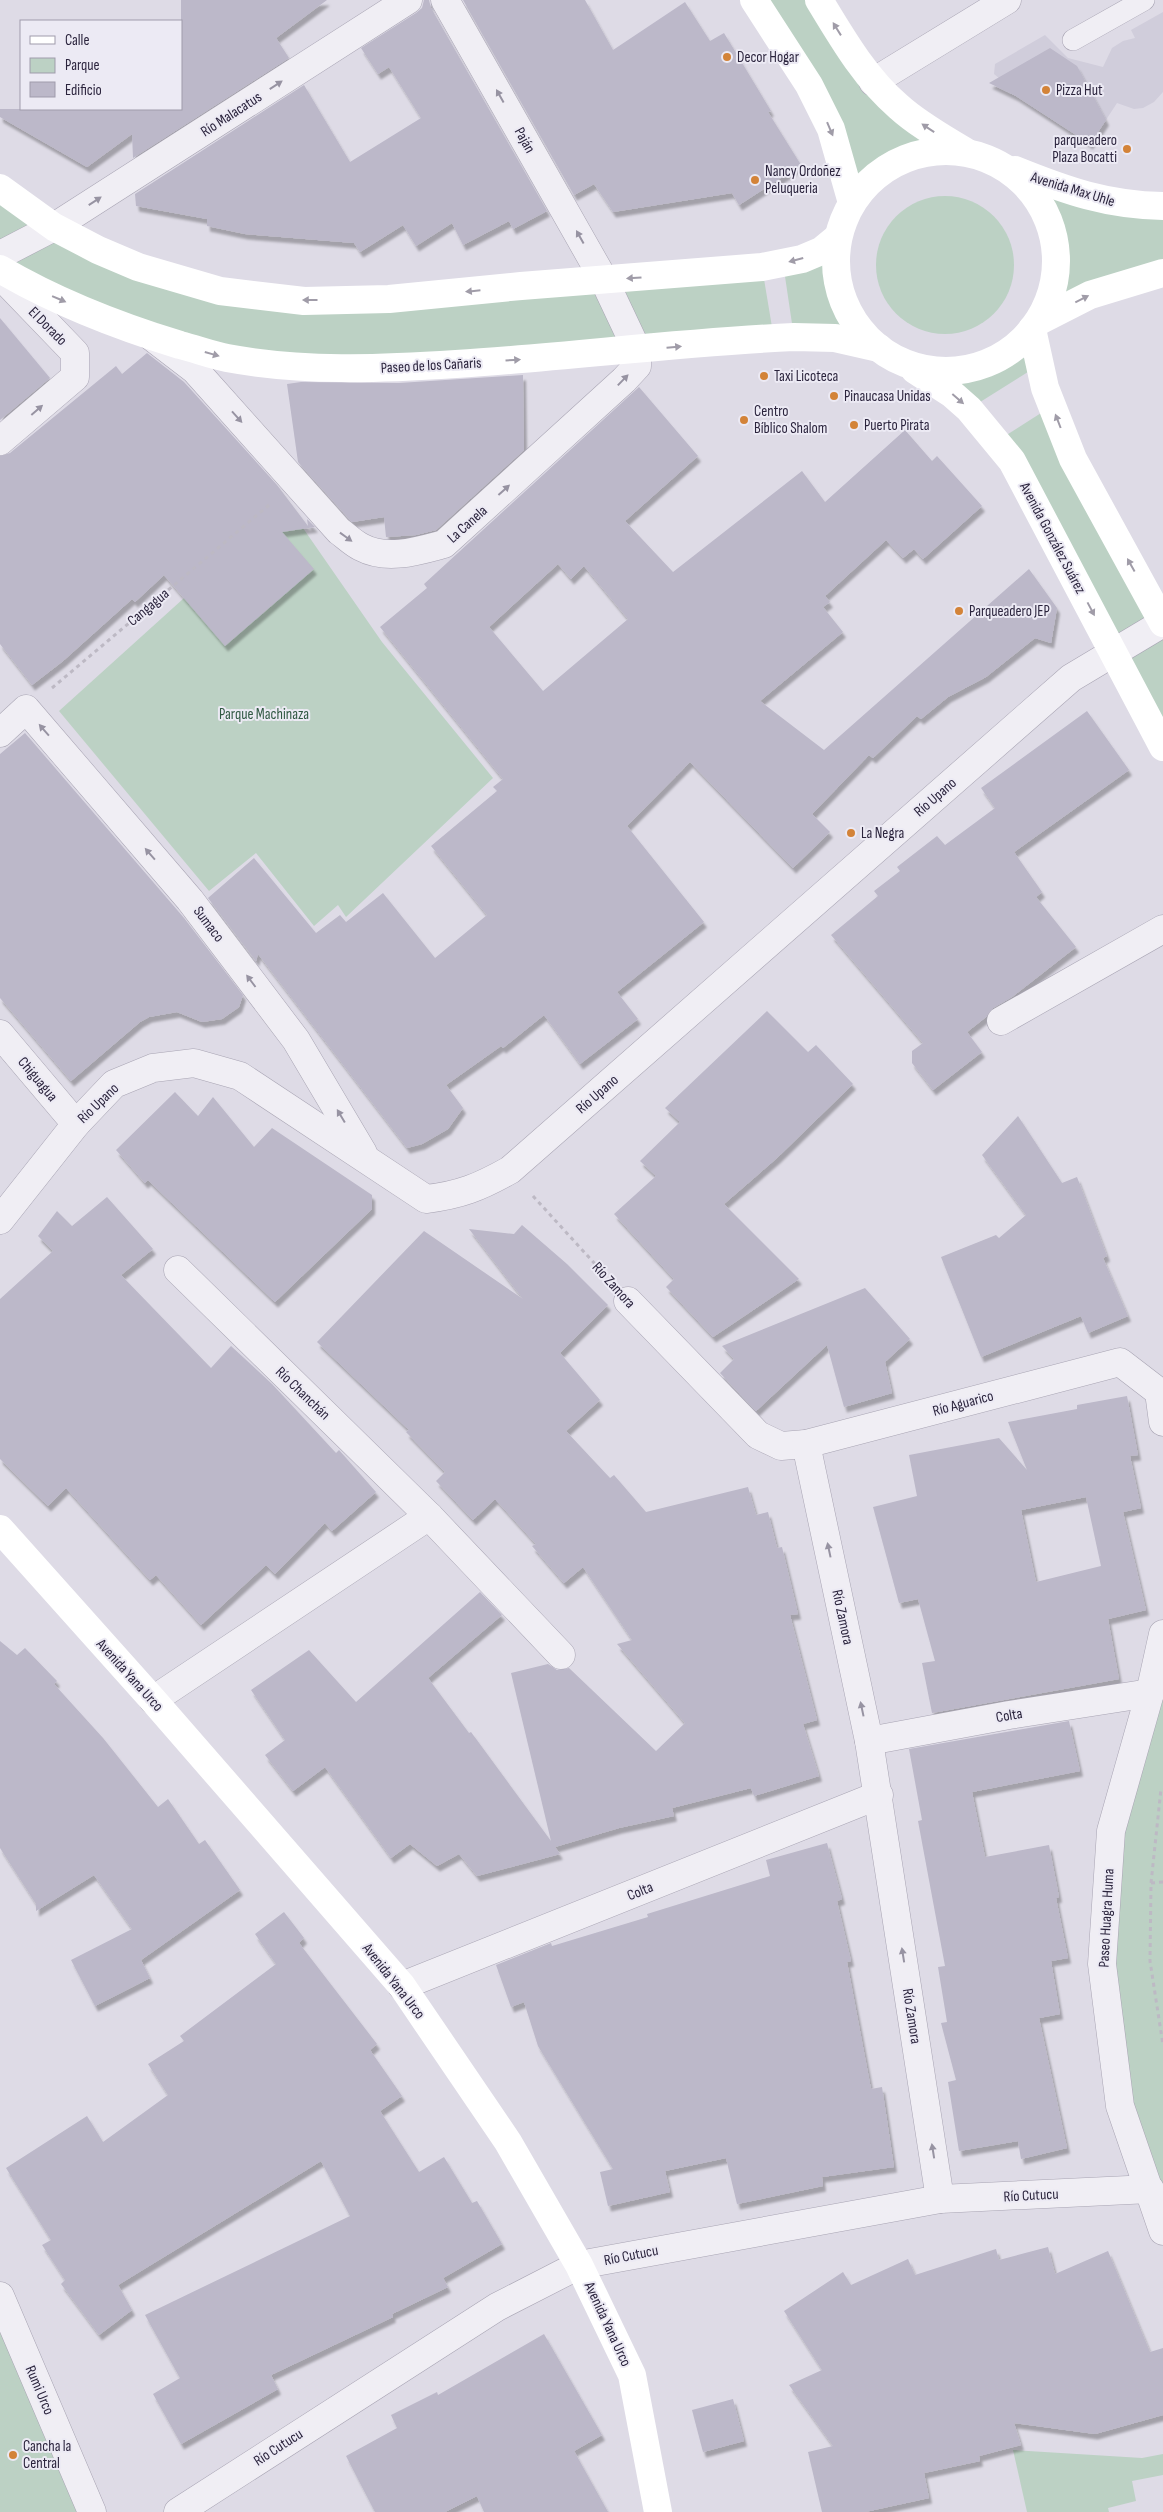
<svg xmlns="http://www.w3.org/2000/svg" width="1163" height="2512" font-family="'Sofia Sans Condensed',sans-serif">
<defs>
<filter id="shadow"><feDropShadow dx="3" dy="5.5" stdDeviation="1" flood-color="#0004"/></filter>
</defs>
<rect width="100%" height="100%" fill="#dedbe6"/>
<polygon fill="#d0cddb" points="1163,12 1163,92 1154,102 1143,108 1134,109 1117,103 1102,126 1017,93 994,74 995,64 1045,35 1068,58 1103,67 1112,48 1123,41 1135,38 1131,30"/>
<g fill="#bcd1c4">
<path d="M753 0H819L855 58 956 151C907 153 883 163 852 203Z"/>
<path d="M987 158 1047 183 1163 206V273L1033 329 1039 365 969 409 952 394 903 362C919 367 935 372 952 371 1033 367 1079 274 1041 205 1029 183 1008 170 987 158Z"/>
<polygon points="0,188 98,250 304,301 762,267 774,339 637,350 226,358 0,269"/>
<circle cx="945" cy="265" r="69"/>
<path d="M838 237C833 288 844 311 879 348L794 337 783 263Z"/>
<polygon points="1052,406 1163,623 1163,747 997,441"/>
<polygon points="287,505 382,642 493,778 346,917 338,905 314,926 256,853 209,891 59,711"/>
<polygon points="1163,1663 1163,2207 1128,2103 1109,1963 1117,1831"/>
<polygon points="0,2330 79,2512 0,2512"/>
<polygon points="1013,2450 1142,2458 1163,2454 1163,2475 1132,2481 1136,2501 1108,2508 1109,2512 1027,2512"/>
</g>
<g fill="#bcb8c9" fill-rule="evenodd" filter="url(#shadow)">
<polygon points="181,0 327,0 276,38 289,58 133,158 132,134 87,167 0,117 0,109 181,109"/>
<polygon points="424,0 429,0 431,8 547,211 513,229 509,221 463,245 452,223 416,246 403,225 360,252 354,243 245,234 207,226 207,219 136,206 135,194 304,85 350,162 421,118 389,67 378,74 361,48 416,13 422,8"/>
<polygon points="463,0 585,0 613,50 685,2 710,41 724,33 771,111 768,112 801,165 739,205 732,193 613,212 594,184 574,195"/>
<polygon points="1050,48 1077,66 1106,120 1090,144 1016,96 989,83"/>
<polygon points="0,318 50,378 0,420"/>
<polygon points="147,353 184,382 277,485 308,526 307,519 315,527 282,532 314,569 225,646 164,575 135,602 132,599 63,661 32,685 0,644 0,456 10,453 116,366 122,374"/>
<polygon points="523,375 524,450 436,530 416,535 386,537 384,517 352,522 298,462 287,384 301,382 399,383"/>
<path d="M639 387 698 456 625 521 673 572 802 471 825 502 905 430 932 461 937 456 982 506 923 559 914 549 903 558 886 540 825 596 830 602 823 607 843 632 760 701 824 750 1029 569 1057 608 1051 643 1035 638 986 677 948 697 921 719 917 716 873 758 869 755 812 814 830 832 793 868 690 762 627 826 704 922 617 992 638 1019 580 1064 544 1015 503 1048 501 1046 446 1085 463 1108 448 1129 422 1144 407 1148 258 954 256 961 208 898 254 858 316 933 340 915 346 922 383 893 435 958 487 915 431 846 497 791 493 787 503 779 380 627 427 588 424 584ZM558 564 571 579 584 566 628 619 543 691 489 627Z"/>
<polygon points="1087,711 1129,770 1014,852 1042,892 1036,897 1076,947 1012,997 993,1008 986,1017 967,1032 982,1052 933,1090 912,1063 912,1051 923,1043 831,935 878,896 874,891 900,871 897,867 937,836 945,845 995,808 981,788"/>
<polygon points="25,733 184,918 243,995 239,1007 222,1019 202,1022 177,1012 149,1017 140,1022 71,1081 0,998 0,754"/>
<polygon points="767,1011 808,1052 816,1045 853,1084 777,1158 724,1204 799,1279 713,1337 666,1287 674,1279 614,1214 656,1176 640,1161 680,1122 665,1108"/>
<polygon points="175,1092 198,1116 213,1097 254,1147 272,1128 372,1195 372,1209 275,1302 148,1180 145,1183 116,1150"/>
<polygon points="1018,1116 1062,1183 1077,1177 1107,1256 1103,1258 1128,1316 1088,1333 1081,1316 981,1357 941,1257 996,1235 999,1238 1026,1215 982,1155"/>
<polygon points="107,1197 153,1249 121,1275 211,1368 231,1346 272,1384 336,1453 339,1450 376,1492 332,1531 325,1523 275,1574 266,1565 201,1625 156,1575 150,1580 66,1488 48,1506 0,1459 0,1299 53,1251 38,1236 57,1211 72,1226"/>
<polygon points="522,1225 567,1264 608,1305 560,1353 600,1400 566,1431 610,1478 614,1475 646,1512 748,1487 756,1515 768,1512 777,1548 782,1547 798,1614 790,1615 817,1720 803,1724 819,1776 754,1796 751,1788 672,1808 674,1816 619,1828 555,1847 560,1854 477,1876 459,1854 437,1866 410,1844 391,1858 325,1767 293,1791 265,1755 285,1740 251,1690 309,1650 356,1702 480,1592 502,1615 428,1678 469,1733 471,1732 551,1841 511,1673 548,1664 557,1670 569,1668 656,1751 685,1723 617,1644 632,1640 583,1567 564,1583 532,1546 536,1544 495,1499 473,1520 436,1481 445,1472 406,1432 409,1430 317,1342 424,1231 523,1299 469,1229 514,1234"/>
<polygon points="865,1288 910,1339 885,1362 892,1393 844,1407 827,1345 756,1411 720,1373 734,1359 722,1346"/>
<path d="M1127 1396 1138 1455 1130 1456 1141 1508 1123 1512 1146 1610 1108 1619 1119 1679 932 1713 922 1663 935 1661 918 1599 899 1603 873 1507 917 1496 909 1455 999 1438 1027 1470 1008 1422 1077 1409V1405ZM1086 1497 1101 1566 1036 1582 1021 1510Z"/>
<polygon points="0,1641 17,1655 25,1648 57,1681 54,1684 103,1738 158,1807 168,1799 199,1844 205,1840 240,1890 141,1960 150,1978 95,2006 71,1960 132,1929 94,1875 36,1911 36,1904 0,1848"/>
<polygon points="1069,1721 1080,1771 972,1792 985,1857 1049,1845 1059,1897 1056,1898 1068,1958 1051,1961 1060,2014 1039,2018 1067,2148 1021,2159 1018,2141 959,2151 948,2082 956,2080 941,2023 947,2022 938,1967 945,1966 918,1821 922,1820 909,1749"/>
<polygon points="827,1843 842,1899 837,1901 851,1961 847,1962 871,2089 882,2087 894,2167 822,2177 823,2186 737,2204 726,2158 665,2171 670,2192 608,2206 600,2172 613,2169 538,2046 524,2002 511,2007 496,1965 551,1943 552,1946 648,1917 647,1914 770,1876 766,1860"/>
<polygon points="284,1912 304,1938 299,1943 377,2044 370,2050 402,2096 380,2111 419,2172 444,2157 472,2203 477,2201 502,2244 443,2278 448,2287 392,2314 393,2317 271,2375 278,2389 181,2444 153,2394 180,2378 145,2315 350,2216 321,2161 118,2285 132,2310 99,2335 61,2284 65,2280 42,2245 51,2240 6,2168 87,2116 103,2142 168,2095 148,2064 184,2041 180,2036 276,1964 255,1934"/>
<polygon points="1048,2247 1055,2274 1108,2251 1150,2352 1163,2348 1163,2415 1095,2434 1014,2423 1021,2445 979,2456 980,2461 924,2473 929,2498 865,2512 822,2512 808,2452 833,2446 789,2385 822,2370 784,2311 843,2272 851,2285 908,2259 915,2275 996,2249 999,2260"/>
<polygon points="544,2334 602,2435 574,2451 608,2512 484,2512 477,2496 445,2512 375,2512 346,2456 397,2428 391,2415 437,2392 438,2395"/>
<polygon points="733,2399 744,2441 703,2452 692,2410"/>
</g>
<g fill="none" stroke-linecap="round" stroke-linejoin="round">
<defs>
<polyline id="lane" points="1073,40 1144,0"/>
<g id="street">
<polyline points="873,82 1007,0"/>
<polyline points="0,255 54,227 408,0"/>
<polyline points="0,275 75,353 75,377 0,441"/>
<path d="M152 337 195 370 339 531C346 536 353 543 361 547 387 561 418 551 444 544L624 380 637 366V350L604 280 445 0"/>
<polyline points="0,733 26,709 190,900 296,1040 363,1153"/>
<polyline points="1001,1021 1163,929"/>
<polyline points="0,1034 76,1124"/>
<path d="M0 1220 76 1124 114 1084 153 1068 194 1063 240 1076 426 1199C460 1195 480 1187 510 1170L1071 678 1163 623"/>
<polyline points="628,1301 758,1435 781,1446 806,1444 1120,1362 1159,1392 1163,1422"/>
<polyline points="806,1444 869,1741 940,2199"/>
<polyline points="429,1516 561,1655"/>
<polyline points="1163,1634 1150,1693 1111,1831 1102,1964 1120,2106 1163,2231"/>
<polyline points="153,1700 429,1516 178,1270"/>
<polyline points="869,1741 1009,1715 1150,1693"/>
<polyline points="402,1986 879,1795"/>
<polyline points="0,2296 92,2512"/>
<polyline points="178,2512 497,2307 579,2265 940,2199 1150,2189"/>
</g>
</defs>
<use href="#lane" stroke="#a8a4b3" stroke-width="22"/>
<use href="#street" stroke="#a8a4b3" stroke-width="29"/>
<g stroke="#bdb9c4" stroke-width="3" stroke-dasharray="4 4" stroke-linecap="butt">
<polyline points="52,688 269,505"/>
<polyline points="533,1196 606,1276"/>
<polyline points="1163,1882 1151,1883 1150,1961 1163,2045"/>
<polyline points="1151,1883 1161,1789"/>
</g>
<use href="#lane" stroke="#f0eef4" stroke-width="21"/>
<use href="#street" stroke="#f0eef4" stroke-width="28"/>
<g stroke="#fff" stroke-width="28">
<polyline points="754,0 809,85 831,129 852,203"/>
<path d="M819 0C842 38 865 78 899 107 919 125 943 138 966 152"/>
<circle cx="946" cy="261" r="110"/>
<path d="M1015 170C1067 191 1107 205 1163 206"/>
<polyline points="0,188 54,227 98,250 138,267 220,291 304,301 389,299 521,286 762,267 802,259 821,251 838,237"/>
<path d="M0 269C56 302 118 326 180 345 196 349 212 355 227 358 303 372 380 369 456 364 568 357 681 342 794 337L835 338 879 348"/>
<polyline points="1039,321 1090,295 1163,273"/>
<polyline points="1032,329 1045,388 1073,459 1163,623"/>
<polyline points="915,370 952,394 969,409 1012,461 1163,747"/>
<polyline points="0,1529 153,1700 402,1986 508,2142 579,2265 632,2375 658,2512"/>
</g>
</g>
<defs><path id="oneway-solid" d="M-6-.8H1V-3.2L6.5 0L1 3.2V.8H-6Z" transform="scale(1.25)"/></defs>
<g fill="#a09ca8">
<use href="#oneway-solid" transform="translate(837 29) rotate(-122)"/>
<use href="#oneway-solid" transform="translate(928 128) rotate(-146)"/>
<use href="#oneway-solid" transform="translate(830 129) rotate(67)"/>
<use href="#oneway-solid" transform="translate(796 260) rotate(165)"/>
<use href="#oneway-solid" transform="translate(634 278) rotate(176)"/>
<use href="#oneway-solid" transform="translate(473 291) rotate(174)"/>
<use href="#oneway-solid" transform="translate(59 299) rotate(23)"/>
<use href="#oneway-solid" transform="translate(1082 299) rotate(-27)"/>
<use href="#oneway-solid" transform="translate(310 300) rotate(-180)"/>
<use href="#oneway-solid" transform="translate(674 347) rotate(-5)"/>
<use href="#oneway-solid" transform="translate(212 354) rotate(16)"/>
<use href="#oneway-solid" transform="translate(513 360) rotate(-4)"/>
<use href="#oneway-solid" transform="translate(958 399) rotate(41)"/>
<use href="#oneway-solid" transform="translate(1058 421) rotate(-111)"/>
<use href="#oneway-solid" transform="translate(1131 565) rotate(-119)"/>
<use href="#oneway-solid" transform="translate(1091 609) rotate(62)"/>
</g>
<g fill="#9793a2">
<use href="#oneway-solid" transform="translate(276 85) rotate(-33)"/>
<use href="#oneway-solid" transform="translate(500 96) rotate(-119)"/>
<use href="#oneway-solid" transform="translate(95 201) rotate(-33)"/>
<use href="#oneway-solid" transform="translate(580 237) rotate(-119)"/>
<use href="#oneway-solid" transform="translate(623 380) rotate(-46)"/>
<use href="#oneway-solid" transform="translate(37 410) rotate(-41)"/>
<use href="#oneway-solid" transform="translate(237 417) rotate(48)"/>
<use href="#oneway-solid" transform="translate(504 490) rotate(-42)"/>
<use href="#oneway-solid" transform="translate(346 537) rotate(36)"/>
<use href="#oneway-solid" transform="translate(44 730) rotate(-131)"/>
<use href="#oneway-solid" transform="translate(150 854) rotate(-131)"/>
<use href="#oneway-solid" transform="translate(251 981) rotate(-127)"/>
<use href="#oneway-solid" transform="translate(341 1116) rotate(-121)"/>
<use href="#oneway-solid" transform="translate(829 1550) rotate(-102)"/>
<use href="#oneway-solid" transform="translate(862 1709) rotate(-102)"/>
<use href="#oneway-solid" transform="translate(903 1955) rotate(-99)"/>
<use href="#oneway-solid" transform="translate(933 2151) rotate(-99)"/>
</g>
<g fill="#d38338" stroke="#eceaf4" stroke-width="2">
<circle cx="727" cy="57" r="5"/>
<circle cx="1046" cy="90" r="5"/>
<circle cx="1127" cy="149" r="5"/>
<circle cx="755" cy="180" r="5"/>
<circle cx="764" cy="376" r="5"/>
<circle cx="834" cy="396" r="5"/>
<circle cx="744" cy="420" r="5"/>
<circle cx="854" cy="425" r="5"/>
<circle cx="959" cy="611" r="5"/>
<circle cx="851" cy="833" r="5"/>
<circle cx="13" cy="2455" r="5"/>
</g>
<g text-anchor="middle" stroke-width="4" stroke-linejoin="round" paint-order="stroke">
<g font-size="15" fill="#2b243d" stroke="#eceaf4" text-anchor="start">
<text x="737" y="62">Decor Hogar</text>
<text x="1056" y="95">Pizza Hut</text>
<text x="1117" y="145" text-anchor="end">parqueadero<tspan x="1117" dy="17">Plaza Bocatti</tspan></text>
<text x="765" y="176">Nancy Ordoñez<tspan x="765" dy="17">Peluqueria</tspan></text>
<text x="774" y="381">Taxi Licoteca</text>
<text x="844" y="401">Pinaucasa Unidas</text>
<text x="754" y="416">Centro<tspan x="754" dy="17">Bíblico Shalom</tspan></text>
<text x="864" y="430">Puerto Pirata</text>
<text x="969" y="616">Parqueadero JEP</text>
<text x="861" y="838">La Negra</text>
<text x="23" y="2451">Cancha la<tspan x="23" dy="17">Central</tspan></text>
</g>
<g font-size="15" fill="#2b243d" stroke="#eceaf4">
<text transform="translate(231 114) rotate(-33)" y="5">Río Malacatus</text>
<text transform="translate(525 140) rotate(61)" y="5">Paján</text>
<text transform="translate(1073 189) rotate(17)" y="5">Avenida Max Uhle</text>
<text transform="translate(48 326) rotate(45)" y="5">El Dorado</text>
<text transform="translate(431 365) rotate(-3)" y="5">Paseo de los Cañaris</text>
<text transform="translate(467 524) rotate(-42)" y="5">La Canela</text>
<text transform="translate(1053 538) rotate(62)" y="5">Avenida González Suárez</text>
<text transform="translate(148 607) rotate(-40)" y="5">Cangagua</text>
<text transform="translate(935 797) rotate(-41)" y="5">Río Upano</text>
<text transform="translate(209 924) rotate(53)" y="5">Sumaco</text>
<text transform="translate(38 1079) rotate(50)" y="5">Chiguagua</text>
<text transform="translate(597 1094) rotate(-41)" y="5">Río Upano</text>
<text transform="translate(98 1103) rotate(-44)" y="5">Río Upano</text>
<text transform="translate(614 1285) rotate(48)" y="5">Río Zamora</text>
<text transform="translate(303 1393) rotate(44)" y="5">Río Chanchán</text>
<text transform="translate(963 1403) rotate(-15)" y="5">Río Aguarico</text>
<text transform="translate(843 1617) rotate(78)" y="5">Río Zamora</text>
<text transform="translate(130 1675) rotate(48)" y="5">Avenida Yana Urco</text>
<text transform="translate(1009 1715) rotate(-10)" y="5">Colta</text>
<text transform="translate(640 1891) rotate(-22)" y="5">Colta</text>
<text transform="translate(1106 1918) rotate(-87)" y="5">Paseo Huagra Huma</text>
<text transform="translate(394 1981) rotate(52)" y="5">Avenida Yana Urco</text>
<text transform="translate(912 2016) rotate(81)" y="5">Río Zamora</text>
<text transform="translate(1031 2195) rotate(-3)" y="5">Río Cutucu</text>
<text transform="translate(631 2255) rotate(-11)" y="5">Río Cutucu</text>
<text transform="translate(608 2324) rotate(65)" y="5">Avenida Yana Urco</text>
<text transform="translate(40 2390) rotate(67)" y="5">Rumi Urco</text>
<text transform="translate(278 2447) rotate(-33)" y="5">Río Cutucu</text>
</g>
<g font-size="15" fill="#315943" stroke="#eceaf4">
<text x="264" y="719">Parque Machinaza</text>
</g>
</g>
<rect x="20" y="20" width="162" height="90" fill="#eceaf4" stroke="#9f9bab"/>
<rect x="30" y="36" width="25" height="8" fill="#ffffff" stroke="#9f9bab"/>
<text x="65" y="45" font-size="15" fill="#2b243d">Calle</text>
<rect x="30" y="58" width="25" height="15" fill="#bcd1c4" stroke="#9f9bab"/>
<text x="65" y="70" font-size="15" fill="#2b243d">Parque</text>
<rect x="30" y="82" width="25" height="15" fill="#bcb8c9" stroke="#9f9bab"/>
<text x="65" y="95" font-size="15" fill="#2b243d">Edificio</text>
</svg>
